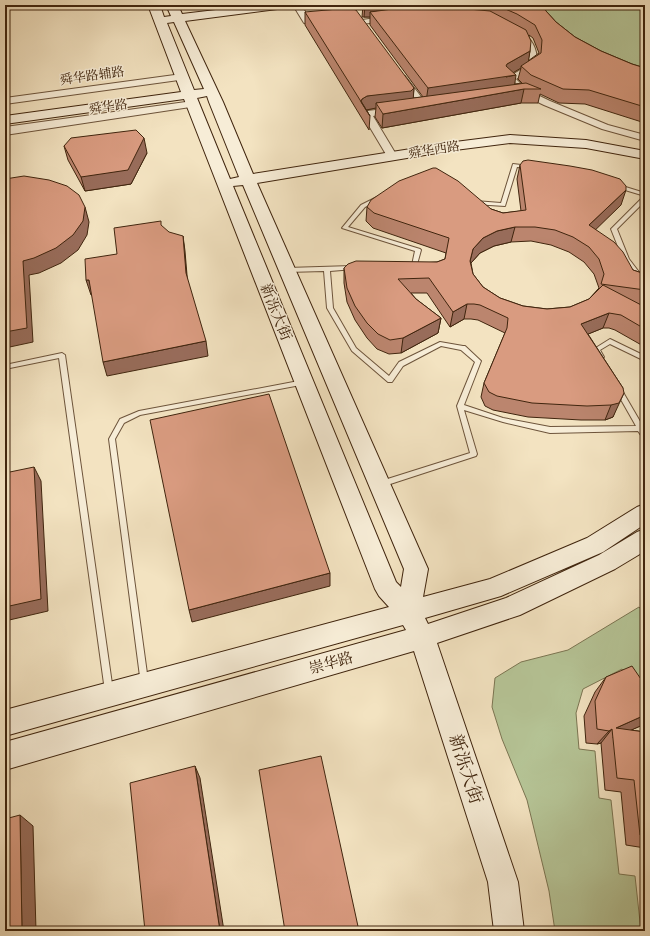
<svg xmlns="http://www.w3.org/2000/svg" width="650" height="936" font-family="Cardo,'Noto Serif SC',serif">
<rect width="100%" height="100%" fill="#f3e3c1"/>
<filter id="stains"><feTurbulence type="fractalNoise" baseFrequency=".005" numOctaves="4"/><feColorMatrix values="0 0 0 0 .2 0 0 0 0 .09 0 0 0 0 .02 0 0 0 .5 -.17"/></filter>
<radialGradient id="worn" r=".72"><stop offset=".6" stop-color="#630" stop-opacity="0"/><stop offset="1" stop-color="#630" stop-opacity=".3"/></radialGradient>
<g fill="#b6c597" stroke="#7b7552">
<polygon points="535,5 645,5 645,83 597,64"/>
<polygon points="639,607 645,614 645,673 641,695 622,669 583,689 576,713 579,749 595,751 599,798 611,800 619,874 635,876 641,931 555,931 549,891 527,800 502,739 492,707 495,678 521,662 568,650"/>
</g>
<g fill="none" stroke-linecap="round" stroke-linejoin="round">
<defs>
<g id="service">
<polygon points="513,164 529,166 531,167 529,168 517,167 505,206 473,204 472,203 475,201 501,203"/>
<polygon points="615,185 619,185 645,193 645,201 617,229 629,259 642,276 645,276 645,280 638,278 623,259 611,229 643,197 645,196 615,187"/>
<polygon points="377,197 379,198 379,200 365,207 348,227 420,249 421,250 416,268 411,269 408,267 412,265 415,251 342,228 361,205"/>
<polygon points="352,266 355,268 354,269 330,271 333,308 356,348 389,376 399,362 438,343 440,342 463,346 465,346 481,361 464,405 503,418 550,427 636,426 615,389 618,387 620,387 645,430 645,439 643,438 638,431 550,433 503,422 464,410 477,454 476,456 381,487 378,486 377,484 378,482 470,453 457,406 475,362 461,350 441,346 403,366 392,382 388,382 352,351 327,308 324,271 287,272 284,270 287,268"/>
<polygon points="610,339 645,356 645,361 610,344 600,350 604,357 601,359 599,359 594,349"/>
<polygon points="62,353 65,355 113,691 112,694 109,695 106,694 105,691 59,358 5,369 5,365"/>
<polygon points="304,380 306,380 307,382 306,384 140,415 124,423 115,439 148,681 147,684 144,685 141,684 109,439 120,419 139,411"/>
</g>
<g id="minor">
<polygon points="293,5 301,5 309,18 323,17 327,19 323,21 304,23"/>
<polygon points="390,16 393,16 393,20 362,24 358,22 362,20"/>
<path d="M517 31C533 36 538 51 537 66L536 68 516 79 527 90 550 101 608 125 645 135V141L602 129 544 105 521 94 505 79 529 65 527 47 513 34Z"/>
<polygon points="402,75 405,76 425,102 416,110 373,116 397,156 392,159 387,156 362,114 367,111 410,106 415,102 397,78"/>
</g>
<g id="tertiary">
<polygon points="182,74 187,77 186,79 5,104 5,98"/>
<polygon points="193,101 197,102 199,104 197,106 5,135 5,127"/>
</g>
<path id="secondary" d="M148 5H160L164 17 171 16 166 5H178L182 14 258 5H291L285 8 185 21 223 102 253 174 455 142 510 135 586 140 645 151V159L586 148 510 143 455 150 257 183 428 569 423 597 490 579 587 538 637 507 645 504V524L603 552 501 596 425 618 428 624 506 598 599 555 637 532 645 529V551L615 569 520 615 437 643 518 882 524 931H494L488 882 414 651 5 770V742L406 630 403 625 5 736V710L389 607 379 596 375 589 184 99 5 124V116L181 92ZM174 22 204 89 194 90 167 23ZM207 96 209 102 239 177 230 179 197 98ZM243 185 404 569 401 587 396 582 233 186Z"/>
</defs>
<use href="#service" stroke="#6d543b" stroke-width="2"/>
<use href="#minor" stroke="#6d543b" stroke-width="2"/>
<use href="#tertiary" stroke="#6d543b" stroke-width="2"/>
<use href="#secondary" stroke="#40250e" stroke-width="2"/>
<use href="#service" fill="#f7edd7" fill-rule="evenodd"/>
<use href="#minor" fill="#f7edd7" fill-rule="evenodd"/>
<use href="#tertiary" fill="#f7edd7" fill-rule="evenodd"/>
<use href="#secondary" fill="#f7edd7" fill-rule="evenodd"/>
</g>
<g fill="#bb856e" stroke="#40250e" fill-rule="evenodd">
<path d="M363 5H456L458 8 459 9 457 5H542L546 11 556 22 575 37 601 51 632 64 645 68V123L585 104 559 103 540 94 538 103H521L382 128 375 117 376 108 367 110H366L370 116 369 130 305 25V12L414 88 413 98 423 97 370 25V17H362ZM529 35 533 38 539 53 528 61 530 51ZM521 68 518 79 522 83 515 84 513 72Z"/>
<polygon points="64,146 147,153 131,184 85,191 68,160"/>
<path d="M520 165 621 205 595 229 633 270 645 274V305H640L645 307V347L615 330 609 328H603L588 334 623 388 613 417 605 420H581L528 417 493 410 485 406 481 397 484 383 505 333 478 320 471 319H464L450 327 427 293H411L416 299 441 318 438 333 401 353 389 354 377 349 367 338 355 320 347 302 344 283V268L437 262 445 259 446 253 373 228 366 221 367 207 491 209 503 213 521 211 517 179ZM531 241 551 245 569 252 584 262 594 274 599 288 598 289 589 299 570 307 547 309 523 306 500 298 483 287 473 274 471 263 480 253 494 246 511 242Z"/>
<polygon points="606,677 645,685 645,724 631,730 645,732 645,848 626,845 621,792 605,790 601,743 597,744 586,743 584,716 595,692"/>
</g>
<g fill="#986c5a" stroke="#40250e">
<polygon points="365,5 446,5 370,12 370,17 364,17"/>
<polygon points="530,51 528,64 521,66 521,68 506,77 516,75 514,89 426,102 428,88 507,64"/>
<polygon points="414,88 413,102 376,103 376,108 366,110 361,102 362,99 367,96"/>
<polygon points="524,89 521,103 382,128 383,114"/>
<polygon points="144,138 147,153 131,184 85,191 81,177"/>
<polygon points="626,190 621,205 585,240 589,225"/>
<polygon points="85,207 89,222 87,235 78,250 61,263 39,273 29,275 33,342 5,348 5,332 23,261"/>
<polygon points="515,227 511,242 494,246 480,253 471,263 470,261 473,249 483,238 497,231"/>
<polygon points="183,236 185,251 188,287 186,273"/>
<polygon points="86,280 89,280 93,295 91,295"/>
<polygon points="467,304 464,319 450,327 453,312"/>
<polygon points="609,313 603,328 576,339 581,324"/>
<polygon points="441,318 438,333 401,353 403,338"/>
<polygon points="206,341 208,356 107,376 103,362"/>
<polygon points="624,393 613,417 605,420 611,405"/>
<polygon points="34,467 41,481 48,611 5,621 5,607"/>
<polygon points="330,573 330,586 192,622 189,610"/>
<polygon points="645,715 645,724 613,738 616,728"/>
<polygon points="612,729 601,743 597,744 609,731"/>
<polygon points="195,766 200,778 224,931 220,931"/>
<polygon points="20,815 33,826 36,931 22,931"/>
</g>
<g fill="#d99b80" stroke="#40250e">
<polygon points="422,5 456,5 458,8 490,11 526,30 531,41 530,51 507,64 506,66 516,75 428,88 370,12"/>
<polygon points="496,5 542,5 546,11 556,22 575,37 601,51 632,64 645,68 645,107 589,90 563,89 531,75 521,66 541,53 542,40 535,25 517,14"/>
<polygon points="349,8 356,10 414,88 411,91 367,96 362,99 361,101 370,116 305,12"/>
<polygon points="526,83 541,89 524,89 383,114 376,103"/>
<polygon points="136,130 144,138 128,170 81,177 64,146 71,138"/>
<polygon points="528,160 570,166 592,170 620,179 626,186 626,190 589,225 614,242 623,252 633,270 645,274 645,290 601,284 604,274 599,259 589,247 573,237 555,230 535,227 515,227 497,231 483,238 473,249 470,261 473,274 483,287 500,298 523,306 547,309 570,307 589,299 603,285 645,307 645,329 621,315 609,313 581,324 623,388 624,393 619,403 611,405 587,406 532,403 497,396 489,392 484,383 507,328 508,318 480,305 474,304 467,304 453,312 429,278 398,279 416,299 441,318 403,338 390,340 378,334 367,323 355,306 347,288 344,268 348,264 356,261 437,262 445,259 449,238 374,213 367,207 371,200 399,181 433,168 436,168 458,181 491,209 503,213 526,210 520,165 523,161"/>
<polygon points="24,176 49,180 67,186 79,195 85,207 83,221 73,235 56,248 34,258 23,261 27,328 5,332 5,179"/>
<polygon points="161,221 161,225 169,232 183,236 186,273 206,341 103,362 89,280 86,280 85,259 117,254 114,228"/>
<polygon points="269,394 330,573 189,610 150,420"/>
<polygon points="34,467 41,599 5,607 5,473"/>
<polygon points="632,666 645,685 645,715 616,728 645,732 645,836 640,835 634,780 617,778 612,729 609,731 597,729 595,701 606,677"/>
<polygon points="321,756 359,931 285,931 259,770"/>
<polygon points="195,766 220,931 145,931 130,783"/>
<polygon points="20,815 22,931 5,931 5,819"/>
</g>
<g text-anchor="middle" stroke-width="3" stroke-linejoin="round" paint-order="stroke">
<g font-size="13" fill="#40250e" stroke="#f7edd7">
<text transform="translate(92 75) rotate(-8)" y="5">舜华路辅路</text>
<text transform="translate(108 106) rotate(-8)" y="5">舜华路</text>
<text transform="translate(434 149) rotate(-9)" y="5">舜华西路</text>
</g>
<g font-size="15" fill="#40250e" stroke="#f7edd7">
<text transform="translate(276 312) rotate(68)" y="5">新泺大街</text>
<text transform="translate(331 663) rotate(-16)" y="5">崇华路</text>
</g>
<g font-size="18" fill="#40250e" stroke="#f7edd7">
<text transform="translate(466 769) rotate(72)" y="6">新泺大街</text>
</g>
</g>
<rect width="650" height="936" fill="none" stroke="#f3e3c1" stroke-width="20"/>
<rect x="6" y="6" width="638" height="924" fill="none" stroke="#40250e" stroke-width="2"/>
<rect x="10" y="10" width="630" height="916" fill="none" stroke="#40250e"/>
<rect width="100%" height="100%" filter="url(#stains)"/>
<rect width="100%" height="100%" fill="url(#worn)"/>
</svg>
